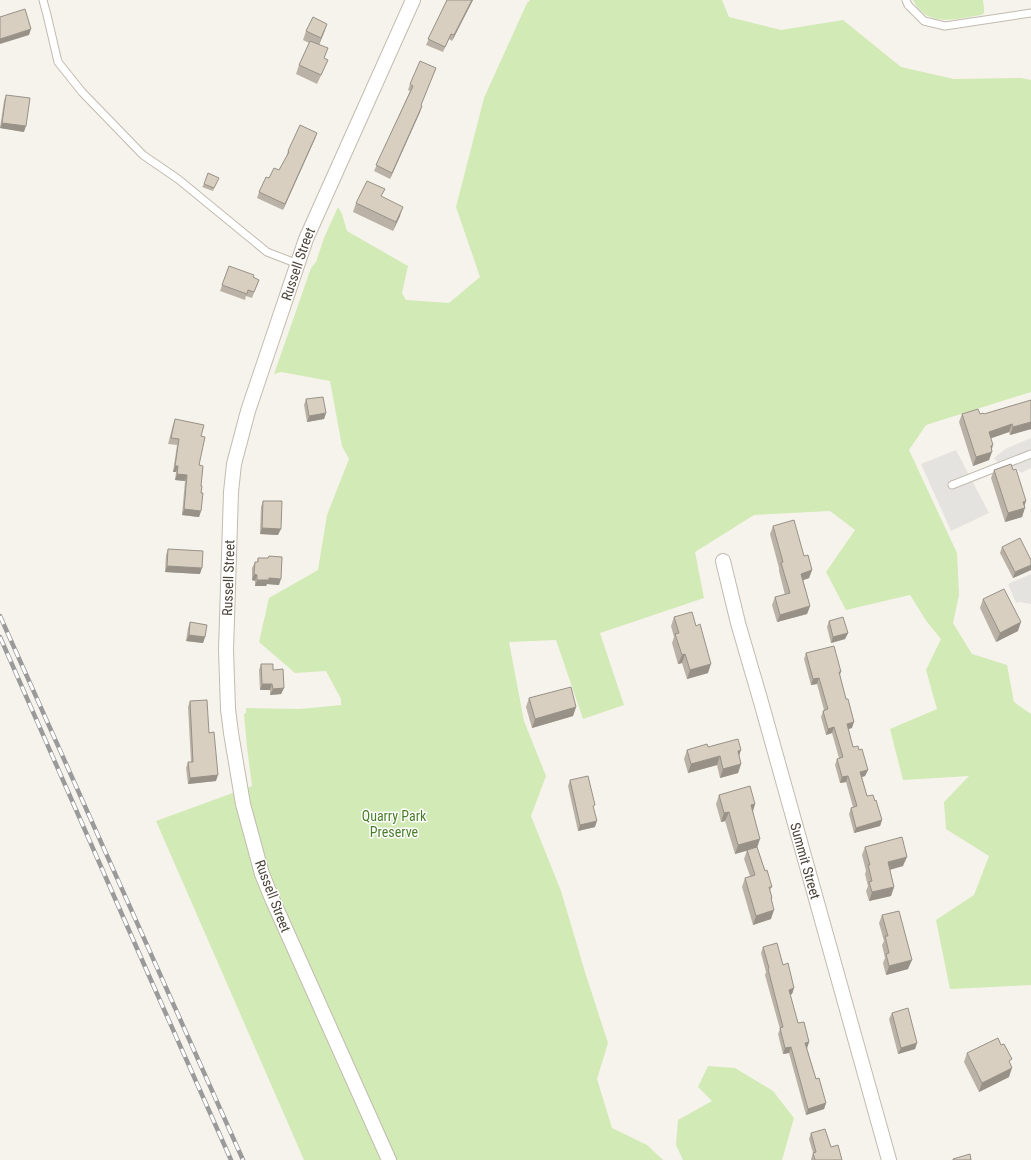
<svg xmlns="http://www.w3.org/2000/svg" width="1031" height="1160" font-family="'Roboto Condensed',sans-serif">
<rect width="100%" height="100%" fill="#f6f3ec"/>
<g fill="#d2eab5">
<polygon points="530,0 722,0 729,17 781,30 843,20 901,67 954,79 1021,78 1031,80 1031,392 926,425 909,450 957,553 959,595 953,623 972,654 1007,665 1014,702 1031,714 1031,985 950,989 936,920 974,895 989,856 946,829 944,802 969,776 903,780 890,729 937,709 926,670 941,639 927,622 910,595 846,610 826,572 855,530 830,511 754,515 695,552 704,598 600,633 624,705 583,719 556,640 509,642 524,721 546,776 531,816 561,891 585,972 608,1043 597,1079 612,1128 647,1145 663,1160 304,1160 156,821 252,786 247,747 244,714 246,713 246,708 300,709 341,705 341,699 326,671 295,673 259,642 269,598 318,570 327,515 349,459 342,446 330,381 281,372 274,374 311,268 316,262 324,238 338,207 342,214 347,231 408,266 402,293 406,300 449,303 480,277 456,207 484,98 527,3"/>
<path d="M913 0H983L984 9V13L981 15C960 18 934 27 918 8 916 6 915 3 913 0Z"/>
<polygon points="708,1066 735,1068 773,1091 794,1118 782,1160 683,1160 676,1145 678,1120 712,1101 698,1087"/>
</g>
<g fill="#e5e3e0">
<polygon points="1031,438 1031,468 1021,473 1016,468 1004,470 994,458 1005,449"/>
<polygon points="956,450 989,513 951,531 921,464"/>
<polygon points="1031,574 1031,604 1020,602 1016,603 1008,584"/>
</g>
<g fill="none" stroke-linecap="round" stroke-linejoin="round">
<defs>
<g id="lane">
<polyline points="43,0 47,15 58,62 82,92 143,155 178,179 267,252 298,264"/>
<polyline points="906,0 908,5 924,21 945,26 1031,13"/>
<polyline points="952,485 1031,454"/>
</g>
<g id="street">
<path id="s1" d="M723 561 738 623 761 702 889 1160"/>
<path id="s2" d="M389 1160 273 901 262 874 243 804 231 733 228 709 226 650 231 492 234 464 248 411 306 239 413 0"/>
</g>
</defs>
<use href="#lane" stroke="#c2bbae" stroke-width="9"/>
<use href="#street" stroke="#c2bbae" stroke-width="16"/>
<use href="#lane" stroke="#fff" stroke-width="7"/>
<use href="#street" stroke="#fff" stroke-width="14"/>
<defs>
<g id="rail">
<polyline points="0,616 243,1160"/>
<polyline points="0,637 150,978 231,1160"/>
</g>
</defs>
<use href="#rail" stroke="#9a9a9a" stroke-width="4.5"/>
<use href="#rail" stroke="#fff" stroke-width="3" stroke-dasharray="9" stroke-linecap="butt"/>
</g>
<g fill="#bab2a6">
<polygon points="447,0 473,0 452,41 449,39 443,52 426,45"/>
<polygon points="327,24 319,45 324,58 324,69 317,84 296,74 299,65 309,43 303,40 306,31"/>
<polygon points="436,68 421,105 422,106 420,112 390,179 374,171 410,91 408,90 410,84"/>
<polygon points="6,95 24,132 0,128 4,101"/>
<polygon points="317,133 283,210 257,198 259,192 269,178 279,170 286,158 288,151"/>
<polygon points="217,181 213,191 202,187 204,184"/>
<polygon points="382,197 400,216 393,231 353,212 356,203"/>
<polygon points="229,266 253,277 259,280 252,298 246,296 245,300 220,291"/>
<polygon points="306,399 326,413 324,419 307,422 304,405"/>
<polygon points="1031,400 1031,429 1010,435 1009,432 991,438 992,450 989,460 973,466 959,422 962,414 984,414"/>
<polygon points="175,419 201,436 199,465 201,486 201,511 199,517 182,515 185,481 175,480 176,472 173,472 177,445 168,444 173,425"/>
<polygon points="994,470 1013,470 1026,501 1022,517 1005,522 991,478"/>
<polygon points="263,501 278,535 260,534 261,507"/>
<polygon points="773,526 804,556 812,570 809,578 803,580 810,606 807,614 777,622 772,605 775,597 785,595 779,571 779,568 770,534"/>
<polygon points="1002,547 1031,570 1013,578 1000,553"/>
<polygon points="168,549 200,574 165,572 166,555"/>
<polygon points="269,556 279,585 267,584 266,586 255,586 255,581 252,580 252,568 255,562 257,562 258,558 268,558"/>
<polygon points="983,599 1018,631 996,642 980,608"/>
<polygon points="674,617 708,673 687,679 682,663 678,664 672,643 674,637 671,626"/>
<polygon points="829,621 848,633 845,639 831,643 827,627"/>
<polygon points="190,622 205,637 203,643 186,641 188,628"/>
<polygon points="806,653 841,672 840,675 852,728 848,729 853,747 859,750 868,770 865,776 862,777 867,796 875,801 882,820 880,826 854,833 849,814 851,808 853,807 846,782 840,783 835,765 837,759 839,758 832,733 826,735 821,717 823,711 824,710 817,684 811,685 804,659"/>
<polygon points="261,664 273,670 284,688 281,694 270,695 270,690 260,690 259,670"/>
<polygon points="529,698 576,707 573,716 532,728 526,707"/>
<polygon points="190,701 209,733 216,781 188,784 186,768 188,762 191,762 188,707"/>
<polygon points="708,747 739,756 741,764 738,773 720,778 717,765 688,773 684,759 687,750"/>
<polygon points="570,780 595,827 578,831 568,786"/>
<polygon points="719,795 755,804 753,812 757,847 765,871 772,887 770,890 772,898 771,900 771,919 753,925 742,887 745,878 750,876 744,859 747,850 735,854 725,821 721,822 716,804"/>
<polygon points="865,847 903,866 890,870 894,887 891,896 869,901 866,891 868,886 865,874 866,871 862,855"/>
<polygon points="882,915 908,969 886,975 883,963 885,958 882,945 884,941 879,923"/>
<polygon points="763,947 783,965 794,988 792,994 790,995 798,1023 809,1042 807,1048 816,1079 826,1103 824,1109 806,1115 789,1053 783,1054 778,1034 780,1029 765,975 766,972 761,953"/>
<polygon points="892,1013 917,1043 915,1049 898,1054 889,1019"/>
<polygon points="967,1053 1010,1063 1009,1077 979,1092 964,1062"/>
<polygon points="811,1133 831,1147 842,1160 811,1160 811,1159 813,1153 809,1139"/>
</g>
<g fill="#979187">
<polygon points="472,0 473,0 452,41 454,35"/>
<polygon points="327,24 324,33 318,47 321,38"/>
<polygon points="31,29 29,35 0,44 0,39"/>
<polygon points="422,106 420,112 390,179 392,173"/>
<polygon points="2,123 26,126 24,132 0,128"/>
<polygon points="317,133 315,139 283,210 285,204"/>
<polygon points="403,207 400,216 393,231 396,222"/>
<polygon points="326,413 324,419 307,422 309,416"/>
<polygon points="1031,422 1031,429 1010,435 1013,427"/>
<polygon points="1012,424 1009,432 986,440 989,432"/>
<polygon points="993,445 991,452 992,452 989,460 973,466 976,457 991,446"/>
<polygon points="175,466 178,466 176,472 173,472"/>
<polygon points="177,474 187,475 185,481 175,480"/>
<polygon points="1026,501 1023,508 1025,508 1022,517 1005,522 1008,513 1023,502"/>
<polygon points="184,509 201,511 199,517 182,515"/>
<polygon points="262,528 281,529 278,535 260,534"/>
<polygon points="1031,565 1031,570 1013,578 1015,572"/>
<polygon points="167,566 202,568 200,574 165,572"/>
<polygon points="812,570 809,578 798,582 801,574"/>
<polygon points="254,574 257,575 255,581 252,580"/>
<polygon points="269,578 281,579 279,585 267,584 266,586 255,586 257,580"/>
<polygon points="810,606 807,614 777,622 780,615"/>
<polygon points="1021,622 1018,631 996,642 1000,633"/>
<polygon points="848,633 845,639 831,643 833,637"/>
<polygon points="189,635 205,637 203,643 186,641"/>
<polygon points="685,654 682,663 678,664 682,655"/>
<polygon points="711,664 708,673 687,679 690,670"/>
<polygon points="819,678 817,684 811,685 813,679"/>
<polygon points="262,684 272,684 270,690 260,690"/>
<polygon points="284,688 281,694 270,695 273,689"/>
<polygon points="576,707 573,716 532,728 535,719"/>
<polygon points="854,722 852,728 845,730 847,724"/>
<polygon points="834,727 832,733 826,735 828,729"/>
<polygon points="741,750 738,759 738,751"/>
<polygon points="720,756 717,765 688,773 691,764"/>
<polygon points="741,764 738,773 720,778 723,769"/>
<polygon points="868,770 865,776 858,778 860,772"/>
<polygon points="218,775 216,781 188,784 190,778"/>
<polygon points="848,776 846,782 840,783 842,777"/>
<polygon points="755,804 752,813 751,805"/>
<polygon points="729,812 725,821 721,822 724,813"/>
<polygon points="882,820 880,826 854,833 856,828"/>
<polygon points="597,821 595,827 578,831 580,825"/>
<polygon points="760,839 757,848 735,854 738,845"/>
<polygon points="907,857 903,866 884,871 888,862"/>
<polygon points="894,887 891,896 869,901 872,892"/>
<polygon points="774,910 771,919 753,925 756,916"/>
<polygon points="912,960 908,969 886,975 889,966"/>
<polygon points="794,988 792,994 786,996 789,990"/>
<polygon points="809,1042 807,1048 805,1043"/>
<polygon points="917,1043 915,1049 898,1054 901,1048"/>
<polygon points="791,1047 789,1053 783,1054 785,1048"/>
<polygon points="1012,1068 1009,1077 979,1092 982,1083"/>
<polygon points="826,1103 824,1109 806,1115 808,1109"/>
</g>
<g fill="#d8cfc1" stroke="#979187">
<polygon points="447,0 472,0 454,35 451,34 445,47 428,39"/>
<polygon points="25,9 31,29 0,39 0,17"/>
<polygon points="313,17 327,24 321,38 306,31"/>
<polygon points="310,41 328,48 324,58 328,60 321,75 299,65"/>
<polygon points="420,61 436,68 421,105 422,106 392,173 376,165 413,86 410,84"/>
<polygon points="6,95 30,98 26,126 2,123"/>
<polygon points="300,125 317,133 285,204 259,192 266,177 269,178 274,168 279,170 289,152 288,151"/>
<polygon points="208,173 219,178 214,188 204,184"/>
<polygon points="367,181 385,189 381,196 403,207 396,222 356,203"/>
<polygon points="229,266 254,275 253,277 259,280 254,292 248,290 247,294 222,285"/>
<polygon points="323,397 326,413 309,416 306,399"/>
<polygon points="1031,400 1031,422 1013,427 1012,424 989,432 993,445 991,446 992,452 976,457 962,414 978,409 980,414 983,413 984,414"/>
<polygon points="175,419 204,425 201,436 205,437 199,465 203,466 201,486 202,486 201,493 203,493 201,511 184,509 187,475 177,474 178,466 175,466 179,439 171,438"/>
<polygon points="1011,464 1013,470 1016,469 1026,501 1023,502 1025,508 1008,513 994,470"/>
<polygon points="263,501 282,501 281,529 262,528"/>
<polygon points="794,520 804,556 808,555 812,570 801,574 810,606 780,615 775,597 790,593 781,563 783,562 773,526"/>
<polygon points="1020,538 1031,560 1031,565 1015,572 1002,547"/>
<polygon points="168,549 203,551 202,568 167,566"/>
<polygon points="269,556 282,557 281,579 269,578 269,580 257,580 257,575 254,574 255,562 258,562 258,558 268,558"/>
<polygon points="1004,589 1021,622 1000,633 983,599"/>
<polygon points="692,612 696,626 700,624 711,664 690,670 685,654 682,655 675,634 679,633 674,617"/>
<polygon points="843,617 848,633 833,637 829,621"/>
<polygon points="190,622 207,625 205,637 189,635"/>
<polygon points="834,646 841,672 839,672 846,699 848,699 854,722 847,724 853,747 858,746 859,750 862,749 868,770 860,772 867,796 873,795 875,801 876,800 882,820 856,828 851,808 857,806 848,776 842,777 837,759 843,757 834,727 828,729 823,711 828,709 819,678 813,679 806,653"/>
<polygon points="261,664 273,664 273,670 283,669 284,688 273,689 272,684 262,684"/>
<polygon points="571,687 576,707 535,719 529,698"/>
<polygon points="207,700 209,733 214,732 218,775 190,778 188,762 193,762 190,701"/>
<polygon points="738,739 741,750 738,751 741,764 723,769 720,756 691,764 687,750 707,744 708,747"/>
<polygon points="588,776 595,805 593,806 597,821 580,825 570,780"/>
<polygon points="750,786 755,804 751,805 760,839 738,845 729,812 724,813 719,795"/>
<polygon points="902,837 907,857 888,862 894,887 872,892 869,882 872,881 868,865 870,865 865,847"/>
<polygon points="757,847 765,871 767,870 772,887 769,887 772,898 771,898 774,910 756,916 745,878 755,875 747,850"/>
<polygon points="899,911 912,960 889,966 886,954 889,953 885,936 888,936 882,915"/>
<polygon points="777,943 783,965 788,963 794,988 789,990 798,1023 804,1022 809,1042 805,1043 816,1079 819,1078 826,1103 808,1109 791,1047 785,1048 780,1028 783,1027 768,969 769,968 763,947"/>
<polygon points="908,1008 917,1043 901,1048 892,1013"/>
<polygon points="998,1038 1001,1045 1004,1044 1012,1059 1009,1061 1012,1068 982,1083 967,1053"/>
<polygon points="825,1129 831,1147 838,1145 842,1160 815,1160 813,1153 816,1152 811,1133"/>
<polygon points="970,1154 971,1160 953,1160 953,1159"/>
</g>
<g text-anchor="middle" stroke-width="3" stroke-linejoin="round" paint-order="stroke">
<g font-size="14" fill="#4b4439" stroke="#fff">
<text dy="5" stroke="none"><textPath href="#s2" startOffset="937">Russell Street</textPath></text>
<text dy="5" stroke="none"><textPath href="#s2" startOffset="613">Russell Street</textPath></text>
<text dy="5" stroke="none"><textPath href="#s1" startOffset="311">Summit Street</textPath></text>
<text transform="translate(273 896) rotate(69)" y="5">Russell Street</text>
</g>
<g font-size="14" fill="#4a7f2a" stroke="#fff">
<text x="394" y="821">Quarry Park<tspan x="394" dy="16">Preserve</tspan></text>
</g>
</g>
</svg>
